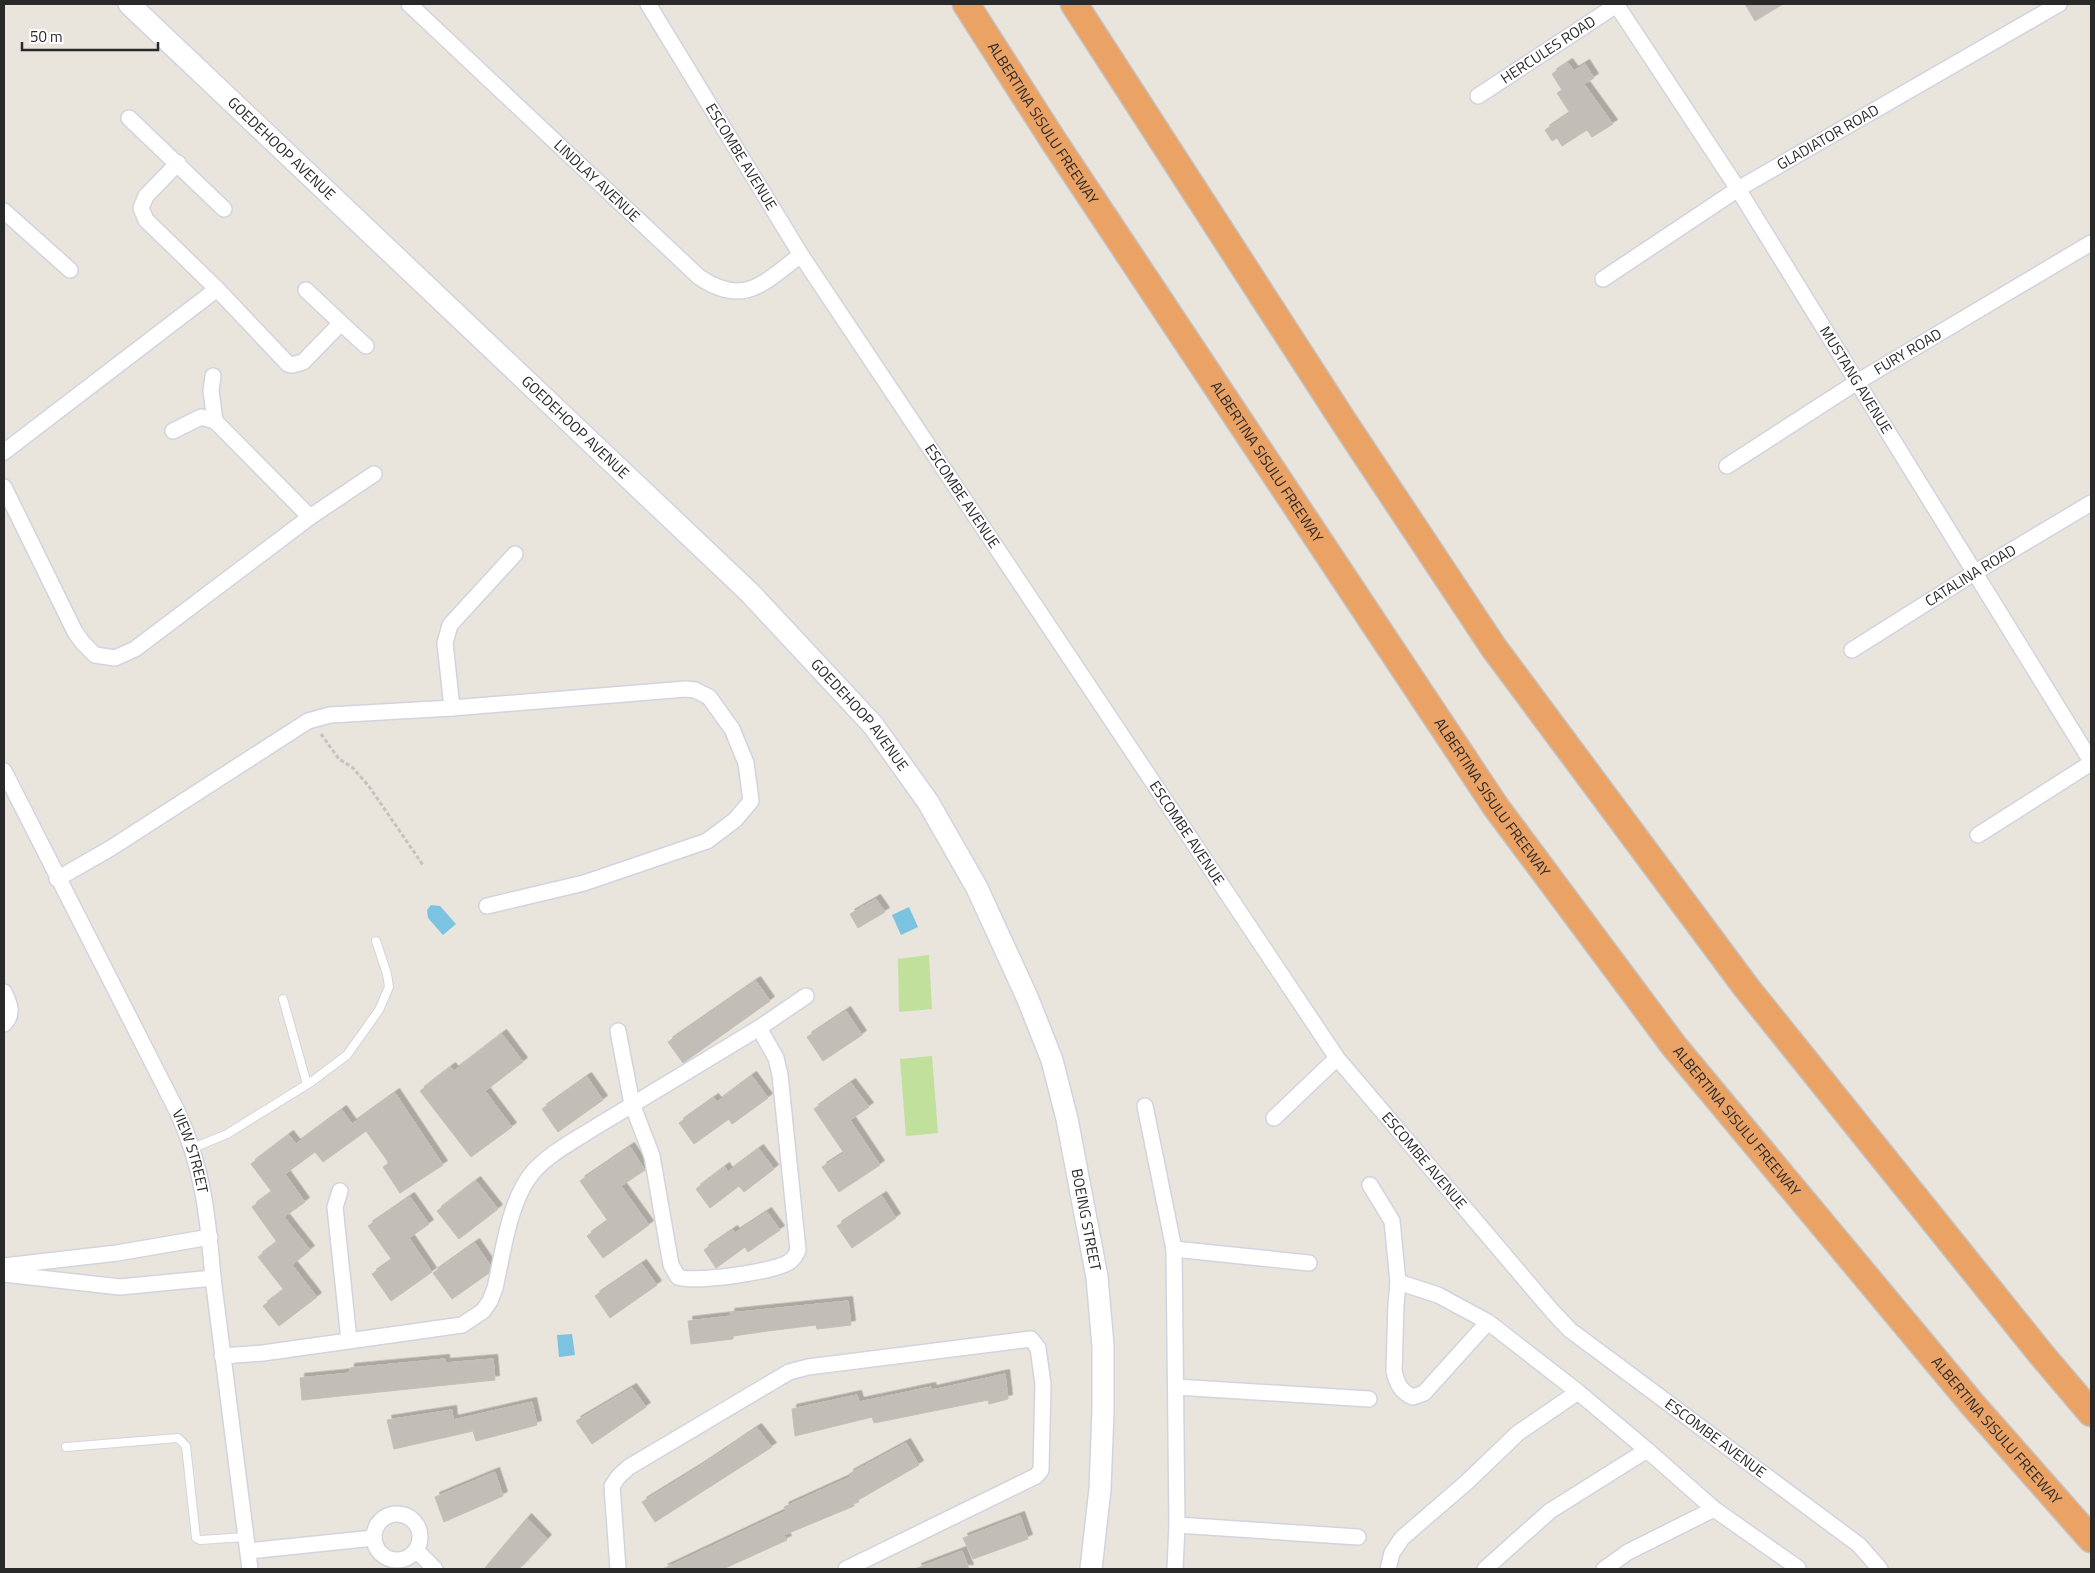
<svg xmlns="http://www.w3.org/2000/svg" width="2095" height="1573" font-family="'Titillium Web',sans-serif">
<defs>
<filter id="shadow"><feDropShadow dx="4.5" dy="-4.5" stdDeviation="0" flood-color="#0004"/></filter>
</defs>
<rect width="100%" height="100%" fill="#e9e4dc"/>
<g fill="#c1e09b">
<polygon points="929,955 932,1009 899,1012 898,959"/>
<polygon points="932,1056 938,1133 906,1136 900,1059"/>
</g>
<g fill="#7bc3e0">
<polygon points="431,905 440,906 456,924 443,935 428,918 427,910"/>
<polygon points="909,907 918,927 901,935 892,915"/>
<polygon points="572,1334 575,1355 559,1357 557,1335"/>
</g>
<g fill="#c2beb7" stroke="#c4bfb6" filter="url(#shadow)">
<polygon points="1745,4 1783,4 1755,21"/>
<polygon points="1568,63 1574,71 1585,64 1594,78 1584,84 1613,124 1592,137 1587,130 1562,146 1557,138 1552,141 1545,130 1570,113 1557,93 1562,90 1552,74"/>
<polygon points="876,899 885,912 858,928 850,914"/>
<polygon points="756,981 770,1001 683,1063 668,1042"/>
<polygon points="846,1011 862,1035 823,1061 807,1037"/>
<polygon points="502,1034 523,1062 485,1091 512,1127 471,1157 420,1091 451,1067 454,1071"/>
<polygon points="752,1076 768,1098 732,1124 729,1119 694,1144 679,1123 714,1098 717,1102"/>
<polygon points="587,1077 603,1100 558,1132 542,1109"/>
<polygon points="851,1083 869,1107 850,1120 880,1165 839,1192 822,1167 844,1153 814,1109"/>
<polygon points="395,1093 443,1165 400,1193 383,1167 389,1163 366,1131 323,1162 315,1152 285,1174 305,1202 284,1217 310,1250 292,1265 317,1297 279,1326 263,1306 284,1290 258,1257 277,1242 252,1207 272,1192 251,1164 289,1135 296,1144 342,1110 352,1124"/>
<polygon points="630,1147 645,1170 621,1186 649,1225 603,1258 587,1236 608,1221 580,1181"/>
<polygon points="759,1149 774,1169 744,1192 739,1186 710,1208 696,1189 725,1167 728,1172"/>
<polygon points="476,1181 498,1209 459,1239 437,1211"/>
<polygon points="882,1196 896,1218 852,1248 837,1226"/>
<polygon points="410,1197 429,1224 409,1238 432,1272 391,1301 372,1274 392,1260 368,1226"/>
<polygon points="767,1212 780,1230 748,1252 745,1247 716,1268 704,1250 733,1230 735,1233"/>
<polygon points="475,1243 490,1265 489,1273 452,1299 433,1273"/>
<polygon points="642,1264 657,1285 610,1318 595,1296"/>
<polygon points="848,1301 851,1325 817,1329 816,1325 768,1331 733,1336 733,1339 691,1344 688,1321 731,1316 730,1313"/>
<polygon points="445,1359 445,1363 493,1359 495,1380 302,1400 300,1378 350,1373 350,1368"/>
<polygon points="1005,1374 1008,1399 989,1404 988,1400 874,1423 872,1417 795,1436 792,1409 857,1395 859,1402 931,1387 932,1390"/>
<polygon points="632,1388 646,1407 592,1444 576,1421"/>
<polygon points="532,1402 537,1425 476,1441 473,1431 394,1449 387,1420 452,1410 453,1420"/>
<polygon points="757,1428 772,1447 655,1522 642,1502 699,1467"/>
<polygon points="906,1443 919,1465 853,1503 854,1506 784,1535 787,1540 723,1569 663,1569 786,1511 784,1507 850,1477 849,1474"/>
<polygon points="495,1472 503,1496 444,1522 435,1497"/>
<polygon points="1020,1516 1028,1539 973,1559 963,1538"/>
<polygon points="527,1518 547,1539 519,1569 484,1569"/>
<polygon points="962,1551 969,1569 917,1569 917,1568"/>
</g>
<g fill="none" stroke-linecap="round" stroke-linejoin="round">
<defs>
<g id="service">
<polyline points="283,999 307,1084"/>
<polyline points="193,1148 227,1134 311,1082 347,1055 379,1010 389,987 387,974 376,941"/>
<polyline points="66,1447 178,1438 186,1446 196,1538 200,1540 246,1537"/>
</g>
<g id="minor">
<path id="s1" d="M409 4 699 277C745 308 764 282 801 255"/>
<path id="s2" d="M648 4 801 255 1337 1058 1552 1311 1570 1330 1859 1545 1880 1569"/>
<path id="s3" d="M1616 4 1738 189 2091 761"/>
<path id="s4" d="M1478 96 1618 4"/>
<polyline points="129,118 224,209"/>
<polyline points="178,163 146,196 141,208 146,220 217,289"/>
<polyline points="4,211 70,270"/>
<path id="s5" d="M1603 279 1738 189 2059 4"/>
<polyline points="306,290 341,323"/>
<polyline points="213,376 211,391 215,421"/>
<polyline points="173,431 201,417 215,421 310,517"/>
<polyline points="4,452 217,289 288,364 292,365 303,362 341,323 366,346"/>
<path id="s6" d="M1727 466 1857 382 2091 243"/>
<polyline points="4,487 75,632 83,643 95,655 115,658 135,649 310,517 374,474"/>
<path id="s7" d="M1852 650 1974 573 2091 503"/>
<polyline points="452,708 445,643 450,625 515,554"/>
<path id="s8" d="M4 771 177 1111C203 1167 208 1217 213 1278L250 1569"/>
<polyline points="1978,835 2091,763"/>
<polyline points="57,879 111,848 308,721 330,715 452,708 686,689 695,690 709,697 732,729 746,763 751,801 735,820 707,841 584,883 487,906"/>
<path d="M4 992C10 1004 14 1014 4 1024"/>
<path d="M618 1031 632 1104 652 1156 671 1265 678 1277C695 1283 774 1272 789 1262 794 1259 796 1255 798 1250L780 1075 776 1058 759 1028"/>
<polyline points="1145,1106 1174,1249 1177,1525 1175,1569"/>
<polyline points="1274,1118 1337,1058"/>
<polyline points="1370,1185 1392,1221 1398,1282"/>
<polyline points="340,1191 335,1207 349,1340"/>
<polyline points="1174,1249 1309,1263"/>
<polyline points="4,1266 117,1253 210,1237"/>
<polyline points="4,1274 120,1287 213,1278"/>
<path d="M1488 1322 1424 1393 1413 1397C1401 1392 1397 1384 1394 1371L1396 1305 1398 1282 1438 1295 1488 1322 1578 1392 1647 1450 1714 1509 1798 1568"/>
<path d="M222 1356 263 1353 462 1325 483 1311 490 1301 495 1288C503 1253 509 1200 533 1172 548 1155 570 1143 589 1131L759 1028 806 996"/>
<polyline points="1176,1387 1369,1399"/>
<circle cx="397" cy="1537" r="23"/>
<polyline points="1177,1525 1358,1537"/>
<polyline points="416,1550 435,1569"/>
<polyline points="248,1551 374,1538"/>
<polyline points="618,1569 612,1486 619,1476 629,1467 789,1372 808,1367 1031,1339 1038,1348 1043,1384 1041,1470 1036,1476 846,1569"/>
<polyline points="1388,1569 1392,1553 1402,1538 1467,1482 1518,1433 1578,1392"/>
<polyline points="1485,1569 1550,1511 1647,1450"/>
<polyline points="1604,1569 1628,1552 1714,1509"/>
</g>
<g id="secondary">
<path id="s9" d="M129 4 750 593 873 725 928 802 977 888 1027 997 1052 1060 1067 1119 1097 1277 1103 1346V1411L1100 1489 1091 1569"/>
</g>
<g id="motorway">
<path id="s10" d="M966 4 1053 140 1496 807 1674 1046 1973 1405 2091 1539"/>
<polyline points="1074,4 1346,425 1494,648 1746,987 2041,1354 2091,1413"/>
</g>
</defs>
<use href="#service" stroke="#d1d4e0" stroke-width="10"/>
<use href="#minor" stroke="#d1d4e0" stroke-width="18"/>
<use href="#secondary" stroke="#d1d4e0" stroke-width="24"/>
<use href="#motorway" stroke="#c3c3c3" stroke-width="29"/>
<polyline stroke="#c3c3c3" stroke-width="3" stroke-dasharray="4 2.5" stroke-linecap="butt" points="321,734 339,759 352,767 368,785 423,865"/>
<use href="#service" stroke="#fff" stroke-width="8"/>
<use href="#minor" stroke="#fff" stroke-width="15"/>
<use href="#secondary" stroke="#fff" stroke-width="21"/>
<use href="#motorway" stroke="#eba265" stroke-width="26"/>
</g>
<g text-anchor="middle" stroke-width="5" stroke-linejoin="round" paint-order="stroke">
<g font-size="15" fill="#292929" stroke="#fff">
<text dy="5" stroke="none"><textPath href="#s4" startOffset="84">HERCULES ROAD</textPath></text>
<text dy="5" stroke="none"><textPath href="#s10" startOffset="142">ALBERTINA SISULU FREEWAY</textPath></text>
<text dy="5" stroke="none"><textPath href="#s5" startOffset="266">GLADIATOR ROAD</textPath></text>
<text dy="5" stroke="none"><textPath href="#s9" startOffset="210">GOEDEHOOP AVENUE</textPath></text>
<text dy="5" stroke="none"><textPath href="#s2" startOffset="179">ESCOMBE AVENUE</textPath></text>
<text dy="5" stroke="none"><textPath href="#s1" startOffset="258">LINDLAY AVENUE</textPath></text>
<text dy="5" stroke="none"><textPath href="#s6" startOffset="214">FURY ROAD</textPath></text>
<text dy="5" stroke="none"><textPath href="#s3" startOffset="446">MUSTANG AVENUE</textPath></text>
<text dy="5" stroke="none"><textPath href="#s9" startOffset="615">GOEDEHOOP AVENUE</textPath></text>
<text dy="5" stroke="none"><textPath href="#s10" startOffset="548">ALBERTINA SISULU FREEWAY</textPath></text>
<text dy="5" stroke="none"><textPath href="#s2" startOffset="584">ESCOMBE AVENUE</textPath></text>
<text dy="5" stroke="none"><textPath href="#s7" startOffset="140">CATALINA ROAD</textPath></text>
<text dy="5" stroke="none"><textPath href="#s9" startOffset="1020">GOEDEHOOP AVENUE</textPath></text>
<text dy="5" stroke="none"><textPath href="#s10" startOffset="952">ALBERTINA SISULU FREEWAY</textPath></text>
<text dy="5" stroke="none"><textPath href="#s2" startOffset="989">ESCOMBE AVENUE</textPath></text>
<text dy="5" stroke="none"><textPath href="#s10" startOffset="1358">ALBERTINA SISULU FREEWAY</textPath></text>
<text dy="5" stroke="none"><textPath href="#s8" startOffset="424">VIEW STREET</textPath></text>
<text dy="5" stroke="none"><textPath href="#s2" startOffset="1394">ESCOMBE AVENUE</textPath></text>
<text dy="5" stroke="none"><textPath href="#s9" startOffset="1581">BOEING STREET</textPath></text>
<text dy="5" stroke="none"><textPath href="#s10" startOffset="1762">ALBERTINA SISULU FREEWAY</textPath></text>
<text dy="5" stroke="none"><textPath href="#s2" startOffset="1799">ESCOMBE AVENUE</textPath></text>
</g>
</g>
<rect width="2095" height="1573" fill="none" stroke="#292929" stroke-width="10"/>
<path d="M22 42v8h136v-8" fill="none" stroke="#292929" stroke-width="2.5"/>
<text x="30" y="42" font-size="15" fill="#292929" stroke="#ffffff" stroke-width="4" paint-order="stroke">50 m</text>
</svg>
